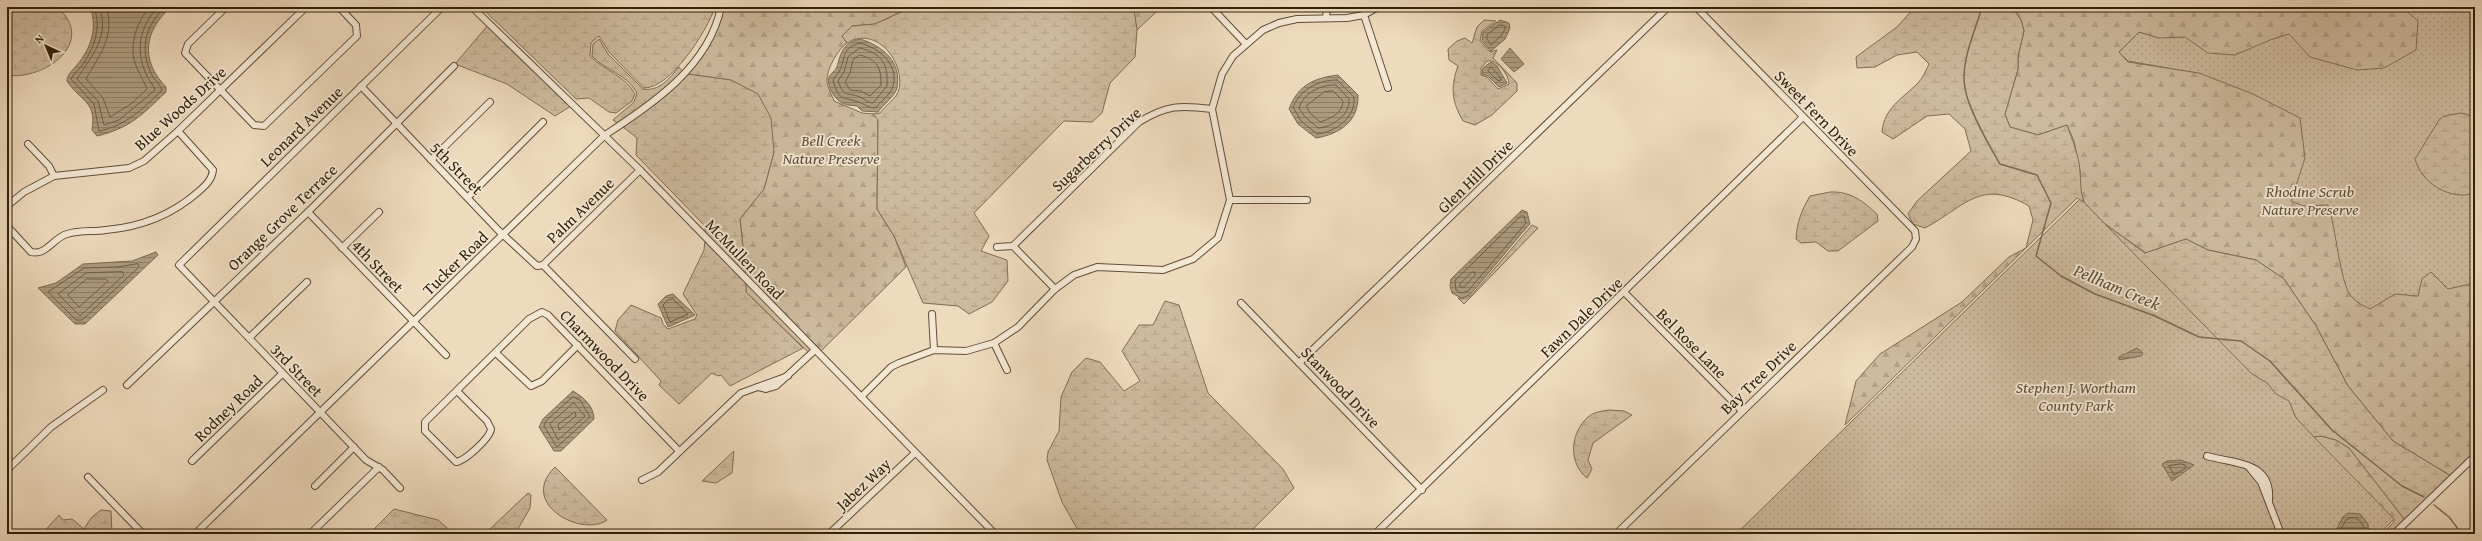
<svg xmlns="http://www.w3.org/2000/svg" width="2482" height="541" font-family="'Gentium Book Plus',serif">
<defs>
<pattern id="grass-dots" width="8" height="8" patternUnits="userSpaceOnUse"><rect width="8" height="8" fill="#ceba9f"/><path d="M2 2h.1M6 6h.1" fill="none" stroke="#b1a088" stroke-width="1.8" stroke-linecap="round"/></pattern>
<pattern id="forest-firs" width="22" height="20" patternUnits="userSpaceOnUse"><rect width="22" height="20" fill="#ceba9f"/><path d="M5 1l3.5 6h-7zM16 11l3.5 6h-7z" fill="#b1a088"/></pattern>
<pattern id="wetland-marsh" width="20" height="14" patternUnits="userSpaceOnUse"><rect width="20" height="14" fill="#ceba9f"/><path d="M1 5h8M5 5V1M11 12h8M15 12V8" fill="none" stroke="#b1a088"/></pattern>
<pattern id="water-rules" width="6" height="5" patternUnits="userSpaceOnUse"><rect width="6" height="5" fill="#ad9b80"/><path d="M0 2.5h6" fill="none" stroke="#8d7e67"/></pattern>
</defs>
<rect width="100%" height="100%" fill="#eedabd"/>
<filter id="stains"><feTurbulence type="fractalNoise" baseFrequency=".005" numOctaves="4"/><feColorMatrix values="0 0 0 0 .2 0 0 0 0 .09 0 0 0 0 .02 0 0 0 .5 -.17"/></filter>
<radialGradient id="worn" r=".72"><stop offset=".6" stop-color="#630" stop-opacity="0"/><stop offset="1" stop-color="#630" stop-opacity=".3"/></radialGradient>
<polygon fill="url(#grass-dots)" stroke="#7f6d55" points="2157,7 2475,7 2475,440 2379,534 1736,534 2078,201 2201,74 2128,61 2119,52 2139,32 2159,38"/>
<g fill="url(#forest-firs)" stroke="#7f6d55">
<path d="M724 7H912L875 24 852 26 842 36 847 43C838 49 826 70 827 81 827 87 832 95 834 101L862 113 873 114 878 118 877 209 894 236 906 267 820 352 746 276 740 219 764 189 774 152 731 80 687 74C703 53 718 34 724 7Z"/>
<polygon points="1132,7 1155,7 1157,11 1137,30"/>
<path d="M2012 7H2402L2418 21 2416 50 2384 68 2357 70 2310 57 2289 34 2270 40 2235 55 2208 53 2185 37 2159 38 2139 32 2119 52 2128 62 2199 73 2253 94 2300 118 2305 158 2291 201 2304 206 2328 205C2336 226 2340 286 2352 297 2356 302 2364 306 2370 309L2395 294 2418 296 2422 279 2431 272 2448 289 2475 283V452L2451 476 2393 441 2348 386 2316 326 2284 279 2256 260 2208 250 2186 239 2146 253 2105 224 2084 202 2080 188V171L2074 141 2067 125 2038 135 2010 127 2005 114 2018 69V56L2024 31 2021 20Z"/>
<polygon points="2026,248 1845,425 1856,381 1880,354 1962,302 2009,257"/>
<polygon points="746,282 812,350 809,353 746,292"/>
<polygon points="2321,436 2336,440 2349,448 2405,520 2391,534 2382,534 2394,522 2394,519 2314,437"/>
</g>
<g fill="url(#wetland-marsh)" stroke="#7f6d55" fill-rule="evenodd">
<path d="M16 7H57C98 42 44 81 7 75V21Z"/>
<path d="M481 7H715C707 31 671 88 644 88L609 52 599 36 591 43 590 56C604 71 625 75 635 94L632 101 616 113 609 112 589 98 576 99Z"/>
<path d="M912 7 1134 9 1137 30 1135 57 1110 83 1102 113 1092 122 1064 121 974 213 989 236 981 251 1007 260 1008 281 992 302 969 314 958 306 923 303 894 236 877 209 878 120 873 114 880 113C885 106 897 98 899 89 905 61 875 25 847 43L842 36 852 26 875 24Z"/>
<path d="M1915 7H2012L2021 20 2024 31 2018 56V69L2005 114 2010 127 2038 135 2067 125C2072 140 2079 155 2080 171 2081 182 2080 191 2084 202L2077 198 2026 248 2033 220 2029 206C1980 178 1966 206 1925 228L1913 224 1908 214 1917 201 1971 151 1965 129 1949 114 1927 116 1893 139 1882 132C1884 108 1902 99 1918 83 1923 78 1926 70 1929 64L1917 52 1897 55 1875 67 1857 68 1856 57 1897 27Z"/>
<path d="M1484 20 1496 21 1482 31 1480 41 1490 52 1497 50 1493 58 1517 83V91L1492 115 1475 125 1463 121C1452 102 1450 88 1458 66L1449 60 1448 49 1457 41 1465 38 1472 43 1477 27ZM1487 61C1497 59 1509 75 1509 84L1498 89 1487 77 1481 75V68Z"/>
<polygon points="488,25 571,106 555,116 507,84 455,64"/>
<path d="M599 39 608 54 643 89C659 92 670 78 679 67L683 72 665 89 619 124 613 120 634 102 637 93C626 73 606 71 592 56L593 44Z"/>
<polygon points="687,74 731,80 758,94 771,118 774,152 764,189 740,219 746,276 705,233 705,226 636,155 637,138 623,127 669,93"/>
<path d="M2461 113 2475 117V193C2451 201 2422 184 2415 159L2439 120 2444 116Z"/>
<path d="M1830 192C1850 191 1863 201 1877 214L1878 221 1838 251H1828L1816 242 1801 243 1796 239C1797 223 1801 211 1810 196Z"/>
<polygon points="2105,224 2145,253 2186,239 2208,250 2256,260 2284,279 2316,326 2348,386 2393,441 2451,476 2405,520 2349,448 2336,440 2321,436 2314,437 2296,418 2289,401 2276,394 2267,383 2252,374"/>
<polygon points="1532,225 1538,228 1464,304 1458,298 1462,299 1471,296"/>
<polygon points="705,240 746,282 746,292 803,348 730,386 721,375 718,376 712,373 679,404 659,385 661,381 615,331 618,320 631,305 661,318 663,324 668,329 695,319 697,315 683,294 704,250"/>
<polygon points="1165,301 1179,305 1208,393 1283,469 1294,488 1248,534 1080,534 1062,502 1047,460 1048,452 1059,431 1061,397 1072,372 1086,358 1100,362 1124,391 1140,381 1122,351 1139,325 1153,325"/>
<path d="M1609 410 1624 411 1632 415 1593 443 1588 460 1592 469 1587 478C1568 463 1570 433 1588 417 1594 412 1602 411 1609 410Z"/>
<polygon points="734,451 732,473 716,483 702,481"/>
<path d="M555 467 607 520C583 538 517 504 555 467Z"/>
<polygon points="528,493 531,495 530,508 515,534 489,534 490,529"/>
<polygon points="394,509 438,520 454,534 373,534 375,528"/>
<polygon points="101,510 111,511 112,534 42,534 59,515 63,520 72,519 84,529 91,518"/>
</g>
<g fill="url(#water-rules)" stroke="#7b6a51">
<path d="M90 7H171C144 31 140 60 166 87V92C142 115 130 128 97 136L92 130C97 101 80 101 67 81 67 74 73 70 77 65 91 48 98 28 90 7Z"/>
<polygon points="1500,20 1509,23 1510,28 1505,39 1491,51 1482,41 1483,32"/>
<path d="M860 39C883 46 902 62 897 88 895 96 883 105 878 112L862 111 857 106C853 105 848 106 845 104 836 102 826 86 829 77 831 73 835 71 837 67 841 52 843 43 860 39Z"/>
<polygon points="1510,48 1524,64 1514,72 1501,59"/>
<polygon points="1491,62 1497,66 1507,83 1499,87 1488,76 1482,74 1483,68"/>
<path d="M1338 75 1358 95C1359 121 1340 134 1316 138L1298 124 1289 109C1298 85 1314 78 1338 75Z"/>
<polygon points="1522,210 1527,212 1530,224 1522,233 1470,295 1461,298 1452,293 1450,286 1451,279"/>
<polygon points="156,252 158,255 85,324 75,324 38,288 56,283 83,264 132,261"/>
<polygon points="673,294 695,315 668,327 658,304 666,296"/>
<polygon points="2137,348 2143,353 2141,356 2119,360 2119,357"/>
<path d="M573 391C583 397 594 406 594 419L561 451H554L539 427 543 419Z"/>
<polygon points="2181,460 2194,465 2172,481 2162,464 2167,461"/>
<polygon points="2348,513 2360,514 2368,524 2369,534 2334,534 2343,517"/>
</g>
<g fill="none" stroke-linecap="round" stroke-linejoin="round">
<g stroke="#6e5e46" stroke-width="1">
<path d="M94 7C102 28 94 49 81 67 77 71 73 75 71 79L94 104 99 131C125 126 143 109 162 90 161 85 154 80 152 75 139 49 145 26 165 7"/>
<path d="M99 7C111 36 91 56 77 79L98 101 104 125 119 120 155 90C153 84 148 79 146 74 135 49 140 26 158 7"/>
<path d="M106 7C116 35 99 56 86 79L103 98 110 117 131 104 147 89C144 81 138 72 135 63 129 45 137 20 150 7"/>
<polygon points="1500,25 1505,26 1505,29 1501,36 1491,45 1487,39 1487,35"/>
<path d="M860 43C880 48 901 66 892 89 889 95 880 103 875 108 865 107 866 104 858 102 840 96 840 101 833 81 834 76 838 75 840 70 846 57 841 48 860 43Z"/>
<path d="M860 48C883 54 888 64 887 86L873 103C867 102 867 101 862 98 849 91 845 100 838 81L844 72 848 57Z"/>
<path d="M860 55C878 60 881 68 881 85L870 96 861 91 850 90 845 82 850 73 853 60Z"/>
<polygon points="1491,67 1501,78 1500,81 1497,80 1488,71"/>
<path d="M1337 80 1354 97C1356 117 1336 132 1317 134L1301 121 1293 107C1301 89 1318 80 1337 80Z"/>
<path d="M1336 85 1349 99C1351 114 1333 127 1318 128L1305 117 1299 108C1303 93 1322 84 1336 85Z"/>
<path d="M1333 91 1343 101C1343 113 1330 119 1320 122L1310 113 1306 106 1324 92Z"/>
<polygon points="1521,216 1524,216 1526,223 1468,291 1461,293 1456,290 1455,281"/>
<polygon points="138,264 139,267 82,320 76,320 48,292 84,268 117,267"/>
<polygon points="122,272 124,275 80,316 58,294 86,273"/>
<polygon points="1472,272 1475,272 1475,275 1464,287 1460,287 1460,284"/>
<polygon points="87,279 106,279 108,281 79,307 68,295"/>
<polygon points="673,299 688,314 670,322 663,305 668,300"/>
<polygon points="573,397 580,400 590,417 557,447 544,426 546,421"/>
<polygon points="574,403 585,416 558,440 550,424"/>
<polygon points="575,412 576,416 559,430 558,425"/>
<polygon points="2181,464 2185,465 2186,468 2174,475 2169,466"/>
<path d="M2338 534 2346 520C2357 513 2364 523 2365 534"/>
</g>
<g stroke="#7b6a51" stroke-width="1.5">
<path d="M1982 7C1975 32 1960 62 1965 88 1968 109 1989 145 2000 164L2037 175 2051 203 2036 256 2061 276 2095 294 2155 316 2199 337 2241 341 2270 361 2332 430 2402 486 2424 497"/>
<polyline points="2434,505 2449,517 2462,534"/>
</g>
<defs>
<g id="minor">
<polyline points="226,7 188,44 185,53 254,125 264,126 357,36 356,25 339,7"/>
<polyline points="472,7 640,170 995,534"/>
<polyline points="1211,7 1245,43"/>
<polyline points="1364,15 1388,88"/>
<polyline points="1326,18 1327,7"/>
<polyline points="361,86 498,230 537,266 543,265 640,170"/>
<polyline points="28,144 49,166 54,176"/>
<polyline points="431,160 490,102"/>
<polyline points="468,197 543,122"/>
<polyline points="1230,200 1307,200"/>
<polyline points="7,206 24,192 54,176 129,168 144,161 178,131 306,7"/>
<polyline points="308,212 446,355"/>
<path d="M7 226 31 252C46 256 53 238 67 234 80 230 93 232 106 230 140 227 172 215 198 192 205 186 212 180 213 170L178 131"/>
<path d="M1013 246 1139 122C1167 105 1180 105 1212 109"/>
<polyline points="997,247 1013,246 1055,289"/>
<polyline points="342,248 379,212"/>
<polyline points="543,265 635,359"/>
<polyline points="1625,293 1742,411"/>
<polyline points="1241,303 1422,490"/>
<polyline points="932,314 934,350"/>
<polyline points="249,338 307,282"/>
<polyline points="994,343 1007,370"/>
<polyline points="496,353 531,386 542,381 578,345"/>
<polyline points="1299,363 1668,7"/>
<polyline points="127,385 308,212 454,66"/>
<polyline points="758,387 766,389 776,386 815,350"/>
<path d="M457 391 487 421 491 429C490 438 465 461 456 462L425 431V422L529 319 542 312 548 315 679 451"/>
<polyline points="861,397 891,367 899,363 934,350 966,351 994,343 1018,327 1055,289 1074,275 1097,267 1163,270 1193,259 1218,238 1230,200 1212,109 1222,74 1233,56 1263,30 1279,23 1297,19 1347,18 1364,15 1378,7"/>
<path d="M2207 456C2235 464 2272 461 2269 500"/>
<polyline points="192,461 282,374"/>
<polyline points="2248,466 2261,482 2281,534"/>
<polyline points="7,470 51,427 103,390"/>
<polyline points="88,477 143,534"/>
<polyline points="642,480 658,472 741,393 788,376"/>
<polyline points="315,486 354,447"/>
<polyline points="400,488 383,470 366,460 179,265 442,7"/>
<path d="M195 534 605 135C653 104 709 66 721 7"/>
<polyline points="310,534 379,467"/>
<polyline points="829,534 915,453"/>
<polyline points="1375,534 1803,117"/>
<polyline points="1616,534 1912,247 1916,239 1915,231 1696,7"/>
<polyline points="2394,534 2475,456"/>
</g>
</defs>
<use href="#minor" stroke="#604e38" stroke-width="8"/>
<use href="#minor" stroke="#f4e7d4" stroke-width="6"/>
</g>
<g text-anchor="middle" stroke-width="3.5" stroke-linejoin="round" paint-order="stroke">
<g font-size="16" fill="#30200b" stroke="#f4e7d4">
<text transform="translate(180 108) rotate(-42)" y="6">Blue Woods Drive</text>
<text transform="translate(1817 113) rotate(46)" y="6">Sweet Fern Drive</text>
<text transform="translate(301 126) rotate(-44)" y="6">Leonard Avenue</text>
<text transform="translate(1096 149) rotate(-43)" y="6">Sugarberry Drive</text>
<text transform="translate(457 168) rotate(45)" y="6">5th Street</text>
<text transform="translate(1475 176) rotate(-44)" y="6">Glen Hill Drive</text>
<text transform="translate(580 210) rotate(-44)" y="6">Palm Avenue</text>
<text transform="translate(282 217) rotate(-44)" y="6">Orange Grove Terrace</text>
<text transform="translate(745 259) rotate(46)" y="6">McMullen Road</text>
<text transform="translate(455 263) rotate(-44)" y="6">Tucker Road</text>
<text transform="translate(378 266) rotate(46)" y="6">4th Street</text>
<text transform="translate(1581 317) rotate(-44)" y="6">Fawn Dale Drive</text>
<text transform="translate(1692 343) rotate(45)" y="6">Bel Rose Lane</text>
<text transform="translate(605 355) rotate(46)" y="6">Charmwood Drive</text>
<text transform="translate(297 370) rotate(46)" y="6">3rd Street</text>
<text transform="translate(1758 377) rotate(-44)" y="6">Bay Tree Drive</text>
<text transform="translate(1341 387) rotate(46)" y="6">Stanwood Drive</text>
<text transform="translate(228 408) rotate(-44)" y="6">Rodney Road</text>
<text transform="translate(863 484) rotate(-43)" y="6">Jabez Way</text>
</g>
<g font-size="16" font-style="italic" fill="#5f4e37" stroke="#f4e7d4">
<text x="831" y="146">Bell Creek<tspan x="831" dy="18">Nature Preserve</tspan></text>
<text x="2310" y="197">Rhodine Scrub<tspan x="2310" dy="18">Nature Preserve</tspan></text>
<text x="2076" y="393">Stephen J. Wortham<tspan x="2076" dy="18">County Park</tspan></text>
</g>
<g font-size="17" font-style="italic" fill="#5c4b34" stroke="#f4e7d4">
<text transform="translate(2117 287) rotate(23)" y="6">Pellham Creek</text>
</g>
</g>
<rect width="2482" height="541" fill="none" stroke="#eedabd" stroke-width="24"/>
<rect x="8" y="8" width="2466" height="525" fill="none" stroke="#30200b" stroke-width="2"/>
<rect x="12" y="12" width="2458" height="517" fill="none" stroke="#30200b"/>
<g transform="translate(46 46) rotate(316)" stroke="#f4e7d4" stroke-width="3" paint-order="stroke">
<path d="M0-3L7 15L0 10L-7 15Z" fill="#30200b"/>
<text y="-6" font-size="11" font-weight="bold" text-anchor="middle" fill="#30200b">N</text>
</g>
<rect width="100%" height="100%" filter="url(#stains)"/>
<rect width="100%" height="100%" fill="url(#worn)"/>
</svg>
